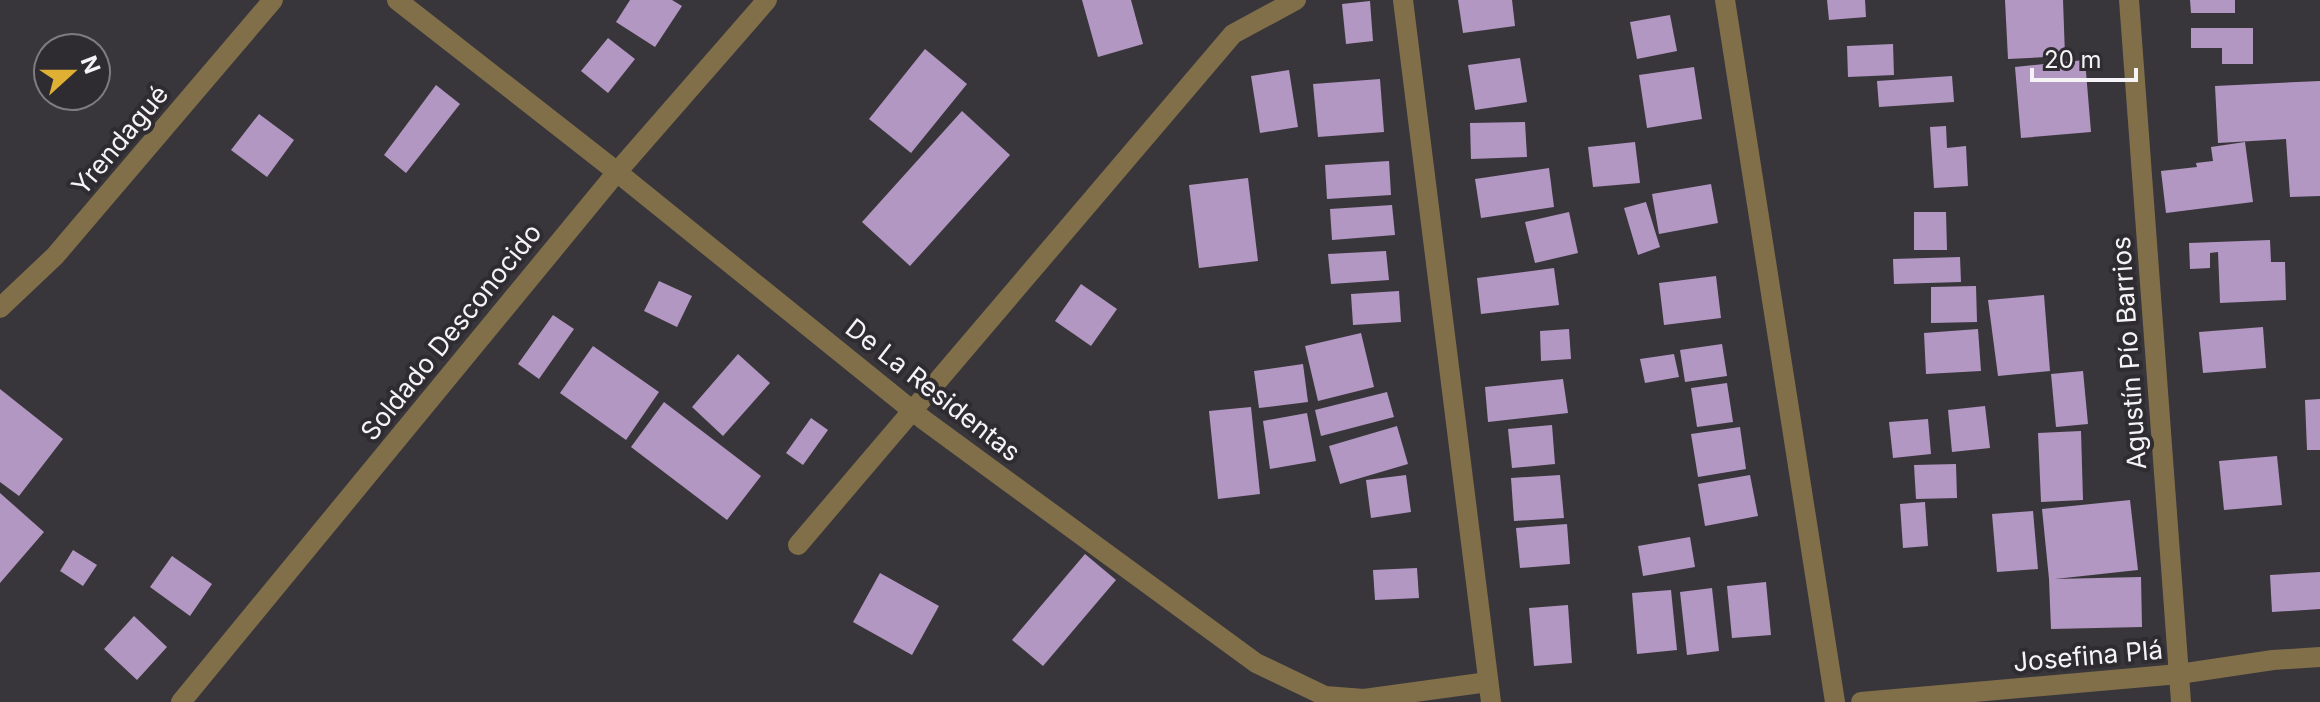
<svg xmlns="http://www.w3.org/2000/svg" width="2320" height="702" font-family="Inter,sans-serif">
<rect width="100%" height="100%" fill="#39363b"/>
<g fill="#b297c3">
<polygon points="630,0 672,0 682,6 655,47 616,22"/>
<polygon points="1082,0 1131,0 1143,44 1098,57"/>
<polygon points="1458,0 1512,0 1515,26 1463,33"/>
<polygon points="1827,0 1865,0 1866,17 1829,20"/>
<polygon points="2005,0 2063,0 2065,56 2008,59"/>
<polygon points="2190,0 2235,0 2235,13 2191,13"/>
<polygon points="1370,1 1373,41 1346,44 1342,4"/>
<polygon points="1670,15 1677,51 1637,59 1630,22"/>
<polygon points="2191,28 2253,28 2253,64 2222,64 2222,48 2191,48"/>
<polygon points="608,38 635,59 608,93 581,71"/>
<polygon points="1893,44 1894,75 1848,77 1847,46"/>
<polygon points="925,49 967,84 911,153 869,119"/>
<polygon points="1520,58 1527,102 1475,110 1468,65"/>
<polygon points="2085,60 2091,132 2021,138 2015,67"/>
<polygon points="1694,67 1702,119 1647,128 1639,75"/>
<polygon points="1289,70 1298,127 1260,133 1251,76"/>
<polygon points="1952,76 1954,102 1879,107 1877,81"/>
<polygon points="1380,79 1384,132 1318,137 1313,84"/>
<polygon points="2320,81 2320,196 2290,197 2286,139 2218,143 2215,86"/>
<polygon points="436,85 460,104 406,173 384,155"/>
<polygon points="962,111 1010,155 910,266 862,222"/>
<polygon points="259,114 294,140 267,177 231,150"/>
<polygon points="1525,122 1527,157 1471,159 1470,123"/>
<polygon points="1946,126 1947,148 1966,146 1968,186 1934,188 1930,127"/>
<polygon points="1635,142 1640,183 1593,187 1588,147"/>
<polygon points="2245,142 2253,202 2166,213 2161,171 2197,167 2196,163 2213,161 2211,147"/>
<polygon points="1389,161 1391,195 1327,199 1325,165"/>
<polygon points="1549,168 1554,207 1481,218 1475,179"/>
<polygon points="1248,178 1258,261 1199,268 1189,185"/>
<polygon points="1711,184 1718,223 1659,234 1652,194"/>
<polygon points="1646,202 1660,247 1638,255 1624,208"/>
<polygon points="1392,205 1395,235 1332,240 1330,209"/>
<polygon points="1569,212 1578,253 1535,263 1525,222"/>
<polygon points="1914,212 1946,212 1947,250 1914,250"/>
<polygon points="2270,240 2271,262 2285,262 2286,300 2220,303 2218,252 2210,253 2210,268 2190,269 2189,243"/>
<polygon points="1386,251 1389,280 1331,284 1328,254"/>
<polygon points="1960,257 1961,282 1894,284 1893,259"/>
<polygon points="1554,268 1559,305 1481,314 1477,278"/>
<polygon points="1716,276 1721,318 1664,325 1659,283"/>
<polygon points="659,281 692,296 677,327 644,311"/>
<polygon points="1081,284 1117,309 1091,346 1055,321"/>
<polygon points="1976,286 1977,322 1931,323 1931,287"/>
<polygon points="1399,291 1401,322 1353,325 1351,294"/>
<polygon points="2044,295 2050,371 1998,376 1988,300"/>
<polygon points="553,315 574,329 539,379 518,364"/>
<polygon points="2263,327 2266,368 2203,373 2199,332"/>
<polygon points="1569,329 1571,359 1541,361 1540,331"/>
<polygon points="1978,329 1981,371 1926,374 1924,333"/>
<polygon points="1361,333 1374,387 1318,401 1305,346"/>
<polygon points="1722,344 1727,376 1685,382 1680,350"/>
<polygon points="593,346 659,392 626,440 560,393"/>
<polygon points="738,354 770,383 723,436 692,407"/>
<polygon points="1674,354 1679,377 1645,383 1640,359"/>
<polygon points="1303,364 1308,402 1259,408 1254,371"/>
<polygon points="2083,371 2088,424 2056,427 2051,374"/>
<polygon points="1563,379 1568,413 1488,422 1485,387"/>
<polygon points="1727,383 1733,422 1697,427 1691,388"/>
<polygon points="0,389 63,439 19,496 0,482"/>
<polygon points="1387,392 1394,417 1321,436 1315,410"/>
<polygon points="2320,399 2320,450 2307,450 2305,400"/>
<polygon points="664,402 761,476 727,520 631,447"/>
<polygon points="1985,406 1990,448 1952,452 1948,410"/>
<polygon points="1251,407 1260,494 1218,499 1209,411"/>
<polygon points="1307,413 1316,461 1270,469 1263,421"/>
<polygon points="811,418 828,430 803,465 786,453"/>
<polygon points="1928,419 1931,454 1893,458 1889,422"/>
<polygon points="1552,425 1555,464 1512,468 1508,429"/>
<polygon points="1397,426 1408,464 1340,484 1329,446"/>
<polygon points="1740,427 1746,469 1698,477 1691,434"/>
<polygon points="2081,431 2083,500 2041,502 2038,433"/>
<polygon points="2277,456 2282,505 2224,510 2219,461"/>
<polygon points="1956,464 1957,498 1916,499 1914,465"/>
<polygon points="1406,475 1411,512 1371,518 1366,480"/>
<polygon points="1560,475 1564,518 1514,521 1511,478"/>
<polygon points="1750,475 1758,516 1705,526 1698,484"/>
<polygon points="0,493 44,532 0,583"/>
<polygon points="2130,500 2138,570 2055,579 2141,577 2142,627 2051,629 2049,579 2042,509"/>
<polygon points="1925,502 1928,546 1903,548 1900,504"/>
<polygon points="2033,511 2038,569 1997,572 1992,514"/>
<polygon points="1567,524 1570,564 1520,568 1516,528"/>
<polygon points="1690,537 1695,567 1643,576 1638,546"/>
<polygon points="73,550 97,565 83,586 60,571"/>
<polygon points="1085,554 1116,580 1043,666 1012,640"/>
<polygon points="172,556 212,584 190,616 150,587"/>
<polygon points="1417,568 1419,598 1375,600 1373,570"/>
<polygon points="2320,572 2320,609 2272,612 2270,575"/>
<polygon points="880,573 939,606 912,655 853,622"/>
<polygon points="1766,582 1771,635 1732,638 1727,586"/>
<polygon points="1712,588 1719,651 1687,655 1680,592"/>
<polygon points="1671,590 1677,650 1637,654 1632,593"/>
<polygon points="1568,605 1572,663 1534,666 1529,608"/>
<polygon points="134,616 167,647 137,680 104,649"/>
</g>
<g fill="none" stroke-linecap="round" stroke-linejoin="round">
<g stroke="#806f49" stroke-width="20">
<polyline points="397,0 617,172 924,420 1256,663 1325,696 1364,699 1488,682"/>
<polyline points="1403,0 1491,702"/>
<polyline points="1725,0 1835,702"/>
<polyline points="2129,0 2181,702"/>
<polyline points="0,308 55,256 273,0"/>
<polyline points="798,545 1233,34 1296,0"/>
<polyline points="181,702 617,172 767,0"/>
<polyline points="1861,702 2179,674 2273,660 2320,657"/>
</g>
</g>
<g text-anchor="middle" stroke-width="8" stroke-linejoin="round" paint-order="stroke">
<g font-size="26" fill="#f5f3f6" stroke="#2f2c31">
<text transform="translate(120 140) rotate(-50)" y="9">Yrendagué</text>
<text transform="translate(451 332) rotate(-51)" y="9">Soldado Desconocido</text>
<text transform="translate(2129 353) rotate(-94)" y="9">Agustín Pío Barrios</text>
<text transform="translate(933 390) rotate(38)" y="9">De La Residentas</text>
<text transform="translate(2088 656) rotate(-5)" y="9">Josefina Plá</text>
</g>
</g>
<g transform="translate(72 72) rotate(69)"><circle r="38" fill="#2f2c31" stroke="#7e7c80" stroke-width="2"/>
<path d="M0-6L14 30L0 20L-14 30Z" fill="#e0b034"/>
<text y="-12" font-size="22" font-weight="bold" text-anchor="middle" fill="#f5f3f6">N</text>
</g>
<path d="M2032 68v12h104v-12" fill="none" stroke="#f5f3f6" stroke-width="4"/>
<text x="2044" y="68" font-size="24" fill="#f5f3f6" stroke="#2f2c31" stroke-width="6" paint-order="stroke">20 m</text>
</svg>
